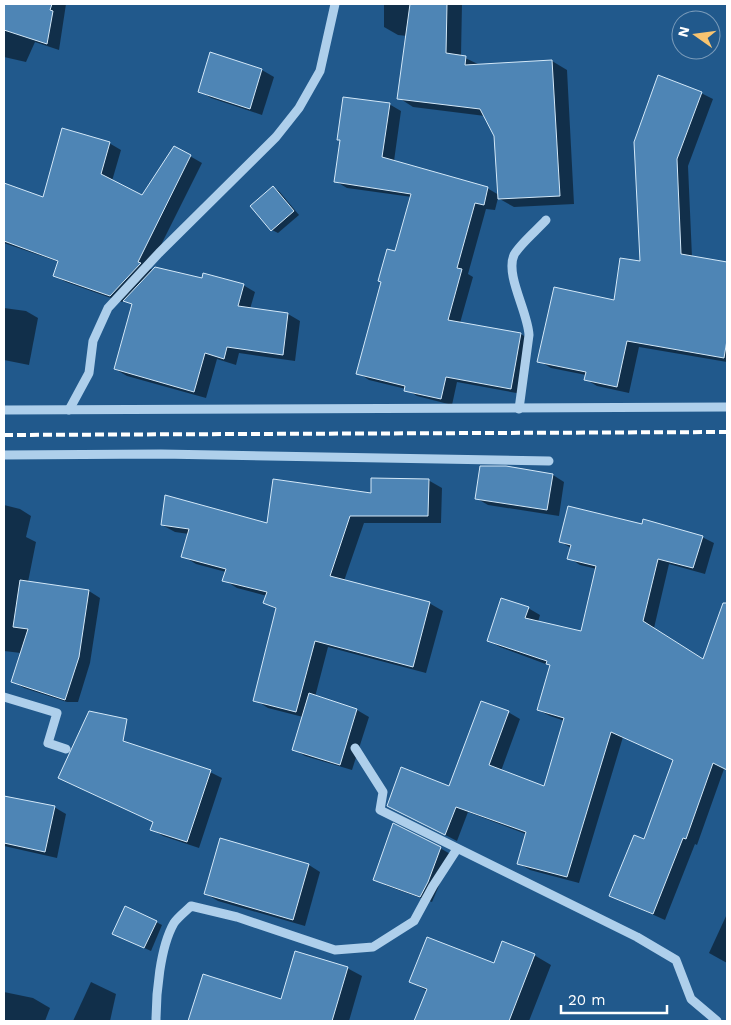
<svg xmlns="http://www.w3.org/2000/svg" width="731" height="1025" font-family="'Work Sans',sans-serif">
<rect width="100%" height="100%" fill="#21598c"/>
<g fill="#0007">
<polygon points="4,4 66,4 59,50 35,42 26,62 4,57"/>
<polygon points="384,4 462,4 461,56 480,65 552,61 567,70 574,204 514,207 498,198 495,210 486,209 468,274 473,277 460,323 521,334 532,341 522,394 457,382 452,405 417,396 406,389 369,380 358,373 412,197 347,188 335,181 389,104 401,111 394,161 487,188 499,195 495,136 485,116 413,107 399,98 407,36 398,35 384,27"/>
<polygon points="211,53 262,70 274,77 262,115 211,98 199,91"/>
<polygon points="701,93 713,99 688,166 692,257 727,263 727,362 639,347 629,393 597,386 585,379 586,375 551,368 539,361 615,301 641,263 635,142"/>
<polygon points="109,143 121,150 112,181 143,197 174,147 202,163 149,269 243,285 255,292 250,309 288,314 300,321 295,361 239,353 236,365 217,359 206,398 127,376 115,369 133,305 124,300 122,302 66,282 54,276 59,262 4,243 4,184 43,199"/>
<polygon points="274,188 279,191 299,215 278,233 272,230"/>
<polygon points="4,308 26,311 38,318 29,365 4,360"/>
<polygon points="553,475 564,482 559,516 488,505 476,498"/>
<polygon points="428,480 442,488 441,523 364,523 344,581 429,603 443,611 426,673 328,647 315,697 357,710 369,717 352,770 305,756 293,749 303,717 268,708 255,700 277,610 265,602 267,596 237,588 224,580 226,572 196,564 183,556 189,534 175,532 162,525 268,525"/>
<polygon points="4,505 20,509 31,516 26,537 36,542 28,582 89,591 100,598 90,663 78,702 67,702 24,688 12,681 21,653 4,651"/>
<polygon points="643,526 702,537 714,543 705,574 669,564 654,628 704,660 713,637 727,642 727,770 724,769 697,845 695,844 665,920 611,896 645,841 674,760 623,737 579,883 530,870 519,864 526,834 468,812 457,841 388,806 450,788 508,712 520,719 501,771 545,787 565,721 550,716 538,710 551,666 500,647 489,641 528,608 540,615 538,622 582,633 597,569 580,565 569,558 571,548 561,542"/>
<polygon points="210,772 222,778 199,848 163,836 151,829 154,822 71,784"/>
<polygon points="4,797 54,807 66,814 57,858 4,846"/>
<polygon points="440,848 452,855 432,902 387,886 375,879"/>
<polygon points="309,865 320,872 305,926 218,901 206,894"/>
<polygon points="727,914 727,963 709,953"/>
<polygon points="156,922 162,925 151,951 120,937"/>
<polygon points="534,955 551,965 529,1021 416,1021 427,991 411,982"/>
<polygon points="347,968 362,976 349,1021 189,1021 204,975 282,1000"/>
<polygon points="91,982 116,994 110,1021 73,1021"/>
<polygon points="4,992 33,998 50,1008 45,1021 4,1021"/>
</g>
<g fill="#4e85b5" stroke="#d3e8f8">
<polygon points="4,4 52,4 50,10 53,11 47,44 4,30"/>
<polygon points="410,4 447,4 446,53 466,56 465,65 552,60 560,196 498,199 494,136 480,109 397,99"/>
<polygon points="210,52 262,69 250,109 198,92"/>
<polygon points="658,75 702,92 677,159 681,254 727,262 727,340 724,358 627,341 617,387 584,380 586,372 537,362 554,287 614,300 620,258 640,261 634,142"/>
<polygon points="343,97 390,103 382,157 488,187 484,205 475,203 457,268 462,269 448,320 521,333 511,389 446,377 441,399 404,391 405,386 356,374 381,282 378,281 387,249 395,251 411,194 334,182 340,140 337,140"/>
<polygon points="62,128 110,142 101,174 142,195 174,146 191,155 138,262 141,263 110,296 53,276 58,261 4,241 4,183 43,197"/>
<polygon points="273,186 294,211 271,231 250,206"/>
<polygon points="155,267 202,278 203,273 244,284 238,306 288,313 283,355 227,347 224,359 205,353 194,392 114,369 132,304 123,301"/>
<polygon points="480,466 506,466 553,474 547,510 475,499"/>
<polygon points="371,478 429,479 428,516 350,516 330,576 430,602 413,667 315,641 296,712 253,701 276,608 263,603 267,592 222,581 226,569 181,557 189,529 161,525 165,495 267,523 273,479 371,493"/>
<polygon points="568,506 642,524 643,519 703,536 693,568 658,559 643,621 703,659 723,603 727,603 727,770 713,763 686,839 683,838 653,914 609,896 634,835 644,839 673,760 611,732 567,877 517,864 526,832 456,807 445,835 387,806 401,767 449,786 481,701 509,711 489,765 544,786 564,718 537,710 550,665 546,664 547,661 487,641 501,598 529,607 525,618 581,631 596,566 567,559 571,545 559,542"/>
<polygon points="20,580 89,590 79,657 65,700 11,682 28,629 13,627"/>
<polygon points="309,693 357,709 340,765 292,750"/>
<polygon points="89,711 127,719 123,741 211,770 187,842 150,830 153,822 58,778"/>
<polygon points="4,796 55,806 45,852 4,843"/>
<polygon points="393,823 441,847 428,882 420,897 373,880"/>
<polygon points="220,838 309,864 293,920 204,894"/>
<polygon points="125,906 157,921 144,948 112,934"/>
<polygon points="427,937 494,963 502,941 535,954 509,1021 414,1021 427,989 409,982"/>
<polygon points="295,951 348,967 332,1021 188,1021 203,974 281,999"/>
</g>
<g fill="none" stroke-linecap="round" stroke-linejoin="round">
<g stroke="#aecfeb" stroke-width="9">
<path d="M519 409 529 335C528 312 505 275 514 255 519 245 537 230 546 220"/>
<polyline points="4,410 727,407"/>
<polyline points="69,410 89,373 93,341 108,308 159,253 276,137 299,108 320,71 335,4"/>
<polyline points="4,455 161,454 549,461"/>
<polyline points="4,697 57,713 48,743 66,749"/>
<polyline points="355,748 383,792 380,810 637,937 676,960 691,999 717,1021"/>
<path d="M156 1021C156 994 160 947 174 923 178 917 186 911 191 906L237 917 335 950 373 947 414 921 433 886 457 849"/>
</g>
<polyline stroke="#fff" stroke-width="4" stroke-dasharray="9 4" stroke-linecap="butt" points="4,435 727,432"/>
</g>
<rect width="731" height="1025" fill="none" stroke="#ffffff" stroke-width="10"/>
<g transform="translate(696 35) rotate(284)"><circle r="24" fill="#21598c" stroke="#7a9bba"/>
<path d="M0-4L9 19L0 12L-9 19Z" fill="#f8c470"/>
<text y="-8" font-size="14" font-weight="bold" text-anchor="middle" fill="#ffffff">N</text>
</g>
<path d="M561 1005v8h106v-8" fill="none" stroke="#ffffff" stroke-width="2.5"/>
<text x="568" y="1005" font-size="15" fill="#ffffff" stroke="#21598c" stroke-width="4" paint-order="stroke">20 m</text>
</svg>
